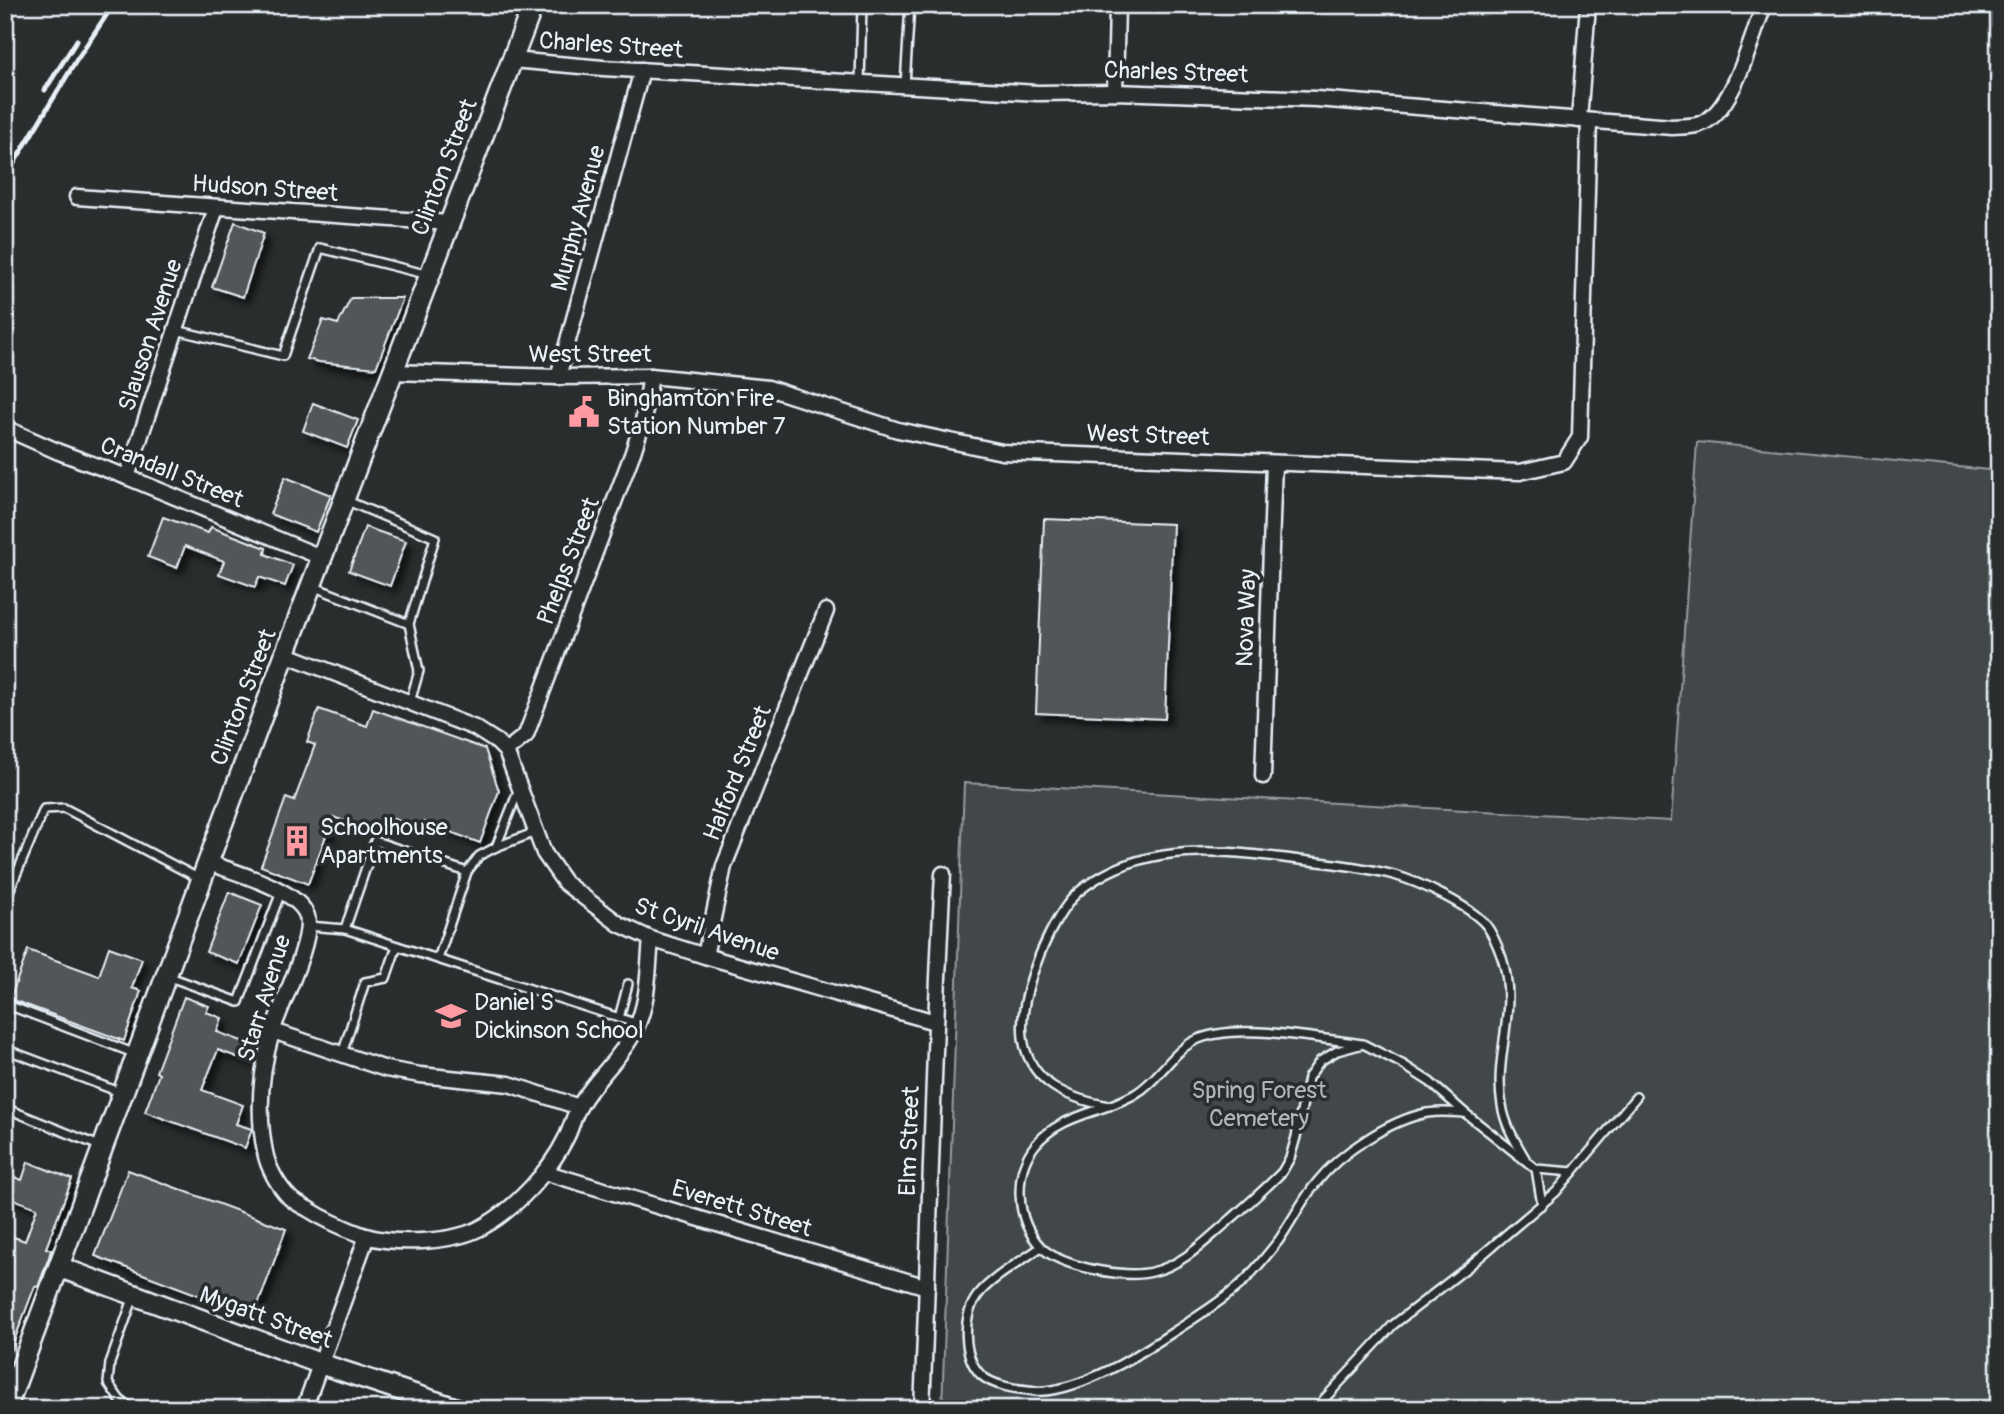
<svg xmlns="http://www.w3.org/2000/svg" width="2004" height="1414" font-family="Pangolin,sans-serif">
<defs>
<filter id="shadow"><feDropShadow dx="6" dy="6" stdDeviation="3.5" flood-color="#0009"/></filter>
</defs>
<rect width="100%" height="100%" fill="#2a2d2e"/>
<filter id="ink" filterUnits="userSpaceOnUse"><feTurbulence type="fractalNoise" baseFrequency=".0143" numOctaves="2"/><feDisplacementMap in="SourceGraphic" scale="14" xChannelSelector="R" yChannelSelector="G"/><feConvolveMatrix kernelMatrix="1 2 1 2 8 2 1 2 1" color-interpolation-filters="sRGB"/></filter>
<g filter="url(#ink)">
<polygon fill="#424648" stroke="#959ca0" stroke-width="2" points="1697,442 1999,471 1999,1409 942,1409 964,783 1671,821"/>
<g fill="#535759" stroke="#e8f1f8" stroke-width="2" filter="url(#shadow)">
<polygon points="235,222 264,233 243,297 212,287"/>
<polygon points="351,298 403,298 376,368 319,362 307,359 323,320 338,324"/>
<polygon points="313,403 358,420 347,448 303,431"/>
<polygon points="285,477 331,495 316,532 270,514"/>
<polygon points="163,517 208,533 211,527 266,548 265,554 293,565 285,586 259,577 255,587 219,574 224,561 185,546 177,568 148,557"/>
<polygon points="1044,519 1173,524 1165,719 1036,713"/>
<polygon points="365,527 406,541 390,586 349,571"/>
<polygon points="319,709 367,726 373,709 485,749 499,791 480,843 424,822 421,829 383,815 376,832 333,817 308,884 261,866 286,798 294,801 315,745 307,742"/>
<polygon points="229,892 262,905 239,964 206,952"/>
<polygon points="109,947 142,959 132,988 141,991 124,1041 10,999 28,950 99,976"/>
<polygon points="184,997 209,1006 206,1012 222,1018 217,1032 258,1047 253,1063 218,1050 202,1090 243,1105 236,1124 252,1129 245,1148 145,1112 159,1074 156,1072"/>
<polygon points="28,1162 72,1179 46,1248 51,1250 49,1257 38,1287 35,1286 6,1362 5,1234 25,1241 37,1208 5,1196 5,1174 22,1180"/>
<polygon points="128,1170 286,1229 254,1316 95,1256"/>
</g>
<g fill="none" stroke-linecap="round" stroke-linejoin="round">
<defs>
<g id="lane">
<polyline points="860,83 862,5"/>
<polyline points="905,85 910,5"/>
<polyline points="176,330 283,356 320,248 429,275"/>
<polyline points="345,500 435,538 409,624 419,671 410,702"/>
<polyline points="312,586 409,624"/>
<polyline points="496,847 519,789"/>
<polyline points="5,901 44,809 64,808 200,879"/>
<polyline points="308,926 345,929 375,841 467,872 479,856 496,847 536,832"/>
<polyline points="345,929 638,1024"/>
<polyline points="438,959 467,872"/>
<polyline points="167,976 239,1002 281,892"/>
<polyline points="5,1004 136,1054"/>
<polyline points="619,1018 628,984"/>
<path d="M1363 1044C1319 1039 1234 1021 1194 1041 1171 1053 1158 1081 1135 1094 1103 1113 1061 1114 1036 1144 1013 1172 1015 1220 1041 1247 1061 1267 1125 1279 1152 1272 1184 1265 1207 1239 1231 1219 1248 1204 1265 1189 1282 1172L1290 1158 1296 1137 1308 1078 1320 1061 1337 1051 1363 1044 1402 1064 1430 1082 1465 1113 1536 1169 1542 1205"/>
<polyline points="5,1049 122,1093"/>
<polyline points="342,1054 365,982 386,978 397,946"/>
<polyline points="5,1061 10,1050"/>
<path d="M1109 1106C1075 1100 1038 1088 1026 1051 1012 1010 1044 934 1069 902 1078 890 1094 880 1107 873 1164 842 1238 852 1300 860 1331 863 1363 867 1394 875 1419 882 1469 905 1486 925 1494 935 1498 947 1502 958 1519 1011 1493 1056 1502 1105 1505 1125 1515 1141 1525 1158"/>
<polyline points="5,1108 102,1147"/>
<polyline points="1536,1169 1573,1172"/>
<path d="M1041 1247C1023 1260 991 1278 978 1295 962 1315 962 1356 981 1375 994 1387 1019 1389 1036 1391 1061 1393 1100 1375 1121 1364 1145 1351 1167 1336 1189 1322 1208 1309 1228 1297 1244 1281 1257 1268 1268 1254 1279 1240 1292 1221 1302 1200 1317 1182 1340 1153 1390 1120 1427 1113 1439 1111 1452 1112 1464 1113"/>
<polyline points="133,1409 120,1400 108,1383 110,1363 134,1296"/>
<polyline points="1315,1409 1393,1325 1468,1267 1556,1192 1636,1097"/>
</g>
<g id="street">
<path d="M512 60 603 68 1038 93 1115 92 1316 99 1672 127C1681 126 1692 127 1700 124 1733 113 1752 36 1764 5"/>
<polyline points="1115,92 1117,5"/>
<polyline points="1579,120 1588,5"/>
<polyline points="77,197 449,223"/>
<polyline points="392,372 558,377 651,376 768,388 898,430 1002,452 1520,472 1564,462 1580,437 1589,121"/>
<polyline points="558,377 642,70"/>
<polyline points="5,428 59,452 127,477 323,558"/>
<polyline points="127,477 216,208"/>
<polyline points="285,654 475,728 497,742 506,751 544,853 565,883 619,924 651,939 705,956 935,1022"/>
<polyline points="506,751 526,735 633,452 643,421 651,376"/>
<polyline points="1263,776 1274,463"/>
<path d="M207 862C233 872 298 889 307 916 314 939 280 1006 272 1032 261 1070 257 1112 265 1152 268 1168 278 1186 290 1198 295 1202 302 1206 308 1209 325 1220 346 1229 365 1236 397 1245 456 1243 484 1226 516 1208 550 1171 566 1138 571 1129 573 1118 578 1109 592 1081 620 1060 634 1032 649 1004 648 969 651 939"/>
<polyline points="705,956 724,866 826,611"/>
<polyline points="273,1031 386,1069 420,1075 509,1084 579,1107"/>
<polyline points="544,1172 927,1287"/>
<polyline points="304,1409 367,1236"/>
<path d="M922 1409C930 1230 933 1052 943 874"/>
</g>
<g id="secondary">
<polyline points="59,1267 321,1364 458,1409"/>
<polyline points="6,1409 285,654 533,5"/>
</g>
</defs>
<use href="#lane" stroke="#e8f1f8" stroke-width="12"/>
<use href="#street" stroke="#e8f1f8" stroke-width="19"/>
<use href="#secondary" stroke="#e8f1f8" stroke-width="24"/>
<use href="#lane" stroke="#2a2d2e" stroke-width="7"/>
<use href="#street" stroke="#2a2d2e" stroke-width="14"/>
<use href="#secondary" stroke="#2a2d2e" stroke-width="19"/>
<g stroke="#e8f1f8" stroke-width="5">
<polyline points="45,90 77,40"/>
<polyline points="5,178 76,61 113,5"/>
</g>
</g>
</g>
<defs>
<symbol id="civic-bare" viewBox="-9 -9 18 18"><path d="M-.6-6.5H3V-4.5H.6V-3L4-1V1h2V6H-6V1h2V-1L-.6-3ZM-1.2 2.5V6h2.4V2.5Z" fill="#ff9aa2" stroke="#2a2d2e" stroke-width="2.5" paint-order="stroke"/></symbol>
<symbol id="building-bare" viewBox="-9 -9 18 18"><path d="M-4-6H4V6H1V3H-1V6H-4ZM-2.5-4.3h1.7v1.8h-1.7ZM.8-4.3h1.7v1.8H.8ZM-2.5-1h1.7V.8h-1.7ZM.8-1h1.7V.8H.8Z" fill="#ff9aa2" stroke="#2a2d2e" stroke-width="2.5" paint-order="stroke"/></symbol>
<symbol id="school-bare" viewBox="-9 -9 18 18"><path d="M0-5L7-2L0 1L-7-2ZM-4 1L0 2.5L4 1V4Q0 6-4 4Z" fill="#ff9aa2" stroke="#2a2d2e" stroke-width="2.5" paint-order="stroke"/></symbol>
</defs>
<g fill-rule="evenodd">
<use href="#civic-bare" x="562" y="390" width="44" height="44"/>
<use href="#building-bare" x="275" y="819" width="44" height="44"/>
<use href="#school-bare" x="429" y="994" width="44" height="44"/>
</g>
<g text-anchor="middle" stroke-width="7" stroke-linejoin="round" paint-order="stroke">
<g font-size="24" fill="#e8f1f8" stroke="#2a2d2e">
<text transform="translate(611 45) rotate(4)" y="8">Charles Street</text>
<text transform="translate(1176 72) rotate(2)" y="8">Charles Street</text>
<text transform="translate(444 167) rotate(-69)" y="8">Clinton Street</text>
<text transform="translate(265 188) rotate(4)" y="8">Hudson Street</text>
<text transform="translate(578 218) rotate(-75)" y="8">Murphy Avenue</text>
<text transform="translate(150 335) rotate(-72)" y="8">Slauson Avenue</text>
<text x="590" y="362">West Street</text>
<text transform="translate(1148 435) rotate(2)" y="8">West Street</text>
<text transform="translate(172 472) rotate(22)" y="8">Crandall Street</text>
<text transform="translate(568 561) rotate(-69)" y="8">Phelps Street</text>
<text transform="translate(1246 618) rotate(-88)" y="8">Nova Way</text>
<text transform="translate(243 697) rotate(-69)" y="8">Clinton Street</text>
<text transform="translate(737 773) rotate(-68)" y="8">Halford Street</text>
<text transform="translate(707 929) rotate(19)" y="8">St Cyril Avenue</text>
<text transform="translate(264 998) rotate(-73)" y="8">Starr Avenue</text>
<text transform="translate(909 1141) rotate(-88)" y="8">Elm Street</text>
<text transform="translate(742 1208) rotate(17)" y="8">Everett Street</text>
<text transform="translate(266 1317) rotate(20)" y="8">Mygatt Street</text>
</g>
<g font-size="24" fill="#e8f1f8" stroke="#2a2d2e" text-anchor="start">
<text x="607" y="406">Binghamton Fire<tspan x="607" dy="28">Station Number 7</tspan></text>
<text x="320" y="835">Schoolhouse<tspan x="320" dy="28">Apartments</tspan></text>
<text x="474" y="1010">Daniel S<tspan x="474" dy="28">Dickinson School</tspan></text>
</g>
<g font-size="24" fill="#aeb5ba" stroke="#2a2d2e">
<text x="1259" y="1098">Spring Forest<tspan x="1259" dy="28">Cemetery</tspan></text>
</g>
</g>
<rect width="2004" height="1414" fill="none" stroke="#2a2d2e" stroke-width="28"/>
<rect x="14" y="14" width="1976" height="1386" fill="none" stroke="#e8f1f8" stroke-width="2.5" filter="url(#ink)"/>
</svg>
